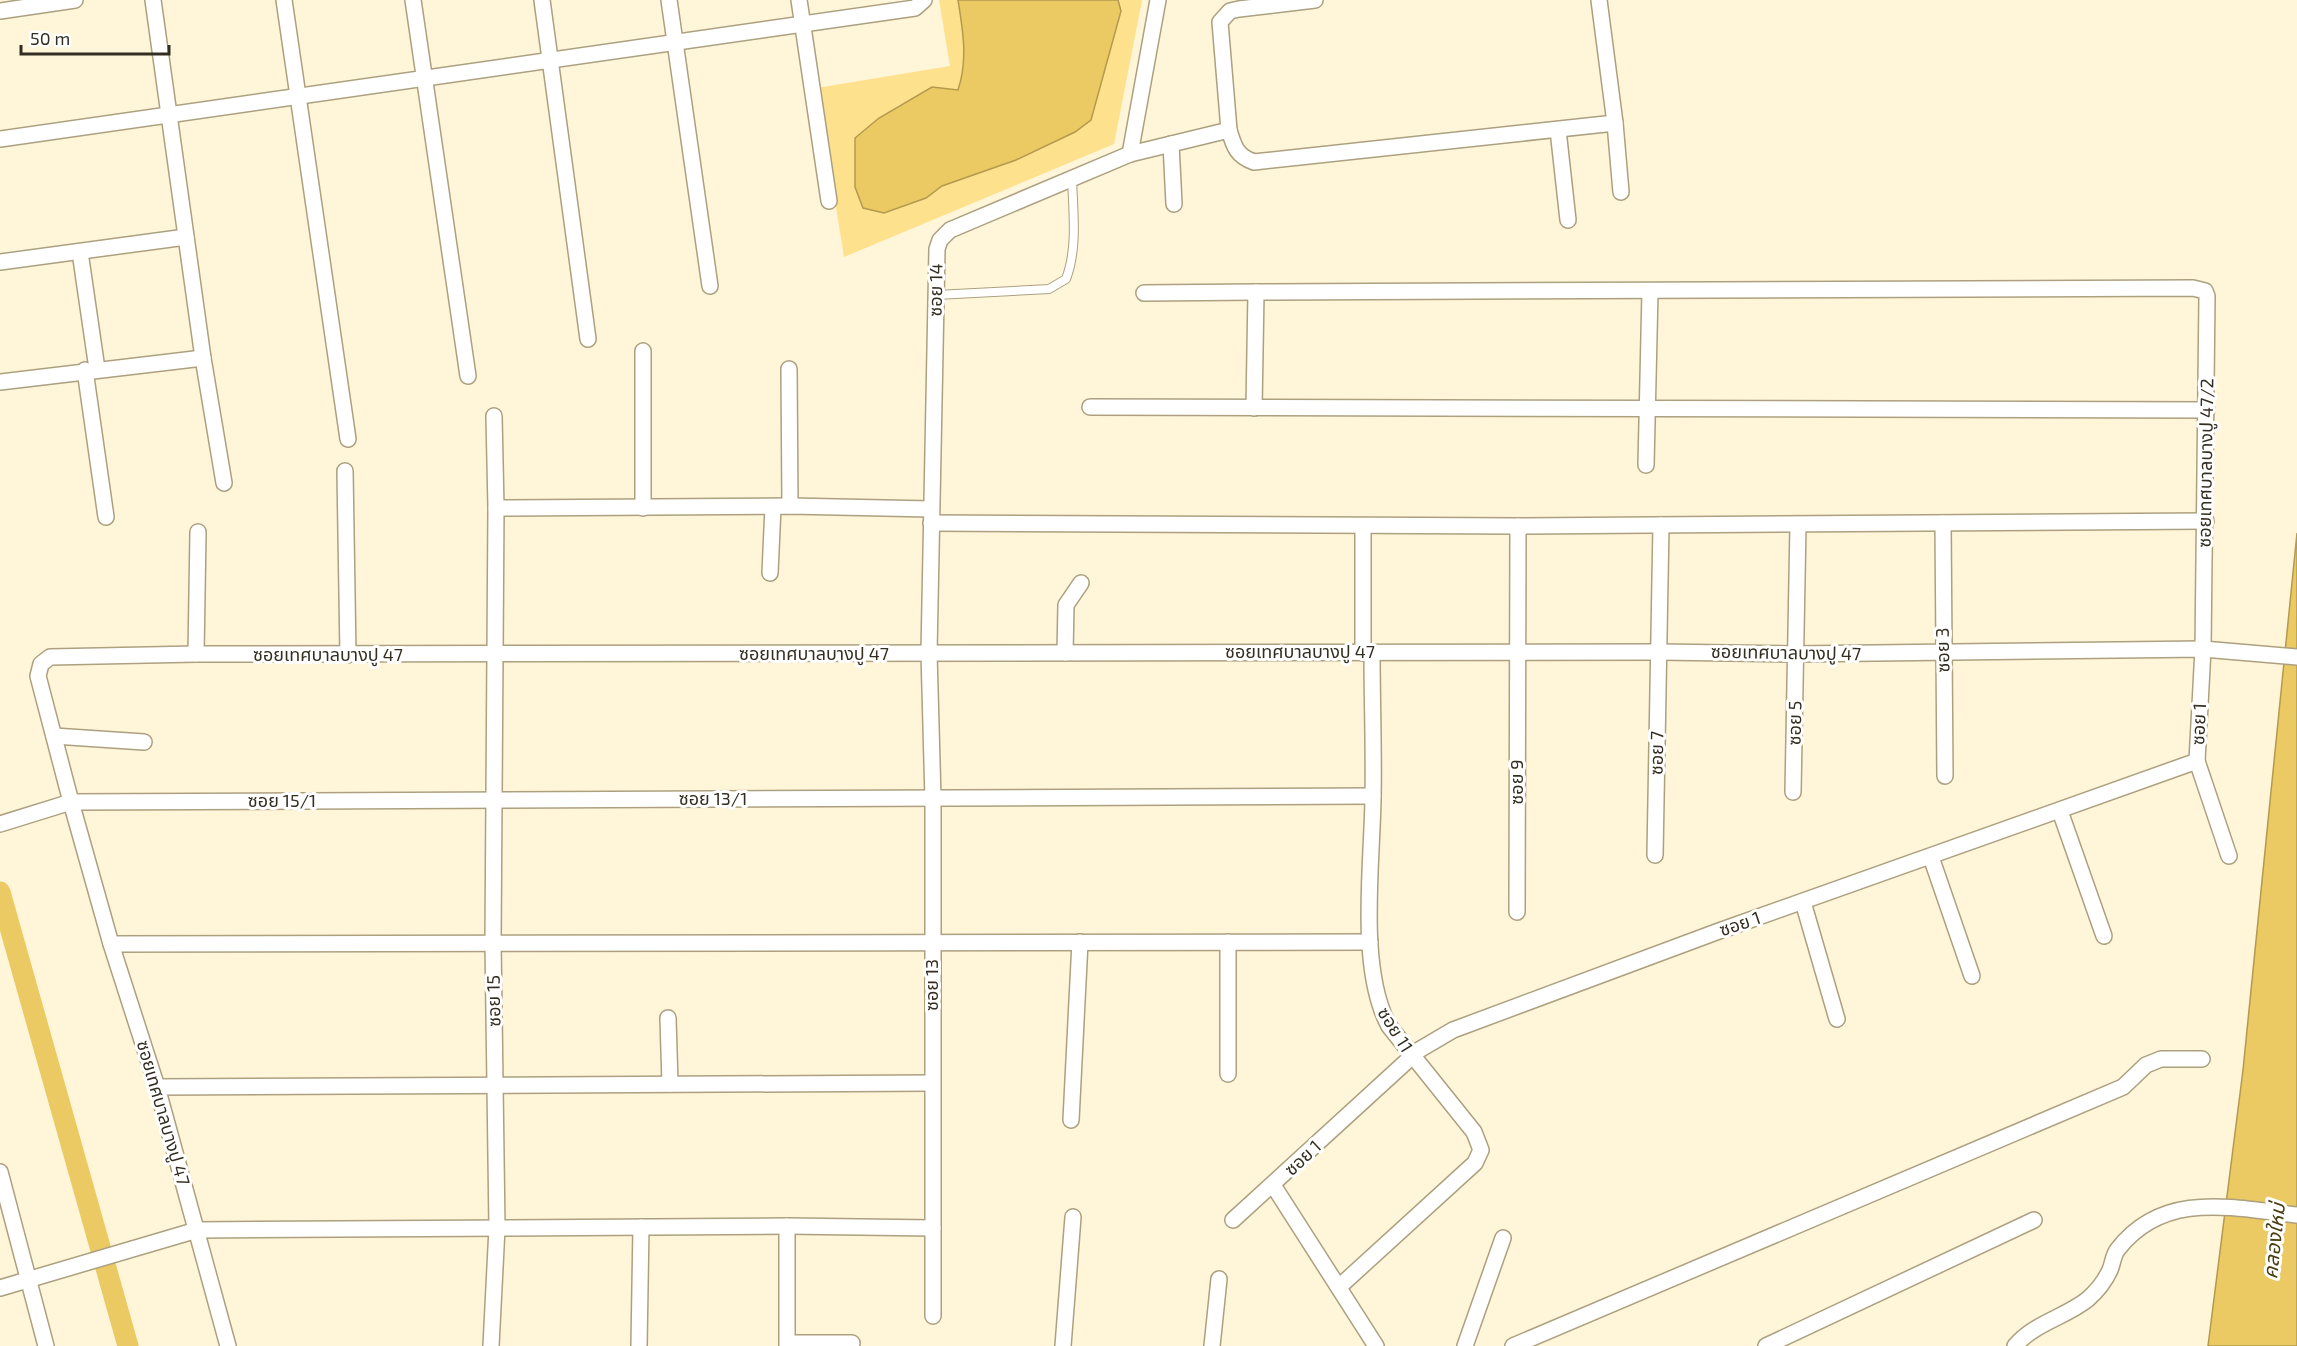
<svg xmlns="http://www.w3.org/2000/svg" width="2297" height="1346" font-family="'Exo 2','Noto Sans Thai',sans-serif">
<rect width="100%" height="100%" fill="#fff5d9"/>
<path fill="#fee18d" d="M939 0H958C963 31 968 60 958 90L899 105 855 138 926 198 942 186 1016 160 1091 120 1121 11 1118 0H1142L1114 144 844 257 817 88 950 66Z"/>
<g fill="#ebc963" stroke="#b49a4f" stroke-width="1.5">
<path d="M958 0H1118L1121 11 1091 120 1075 132 1016 160 942 186 926 198 884 213 863 208 855 187V138L879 118 932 87 958 90C968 60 963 31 958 0Z"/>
<polygon points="2297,533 2297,1346 2208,1346 2243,1070"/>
</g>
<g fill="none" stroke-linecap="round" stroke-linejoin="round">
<polyline stroke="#ebc963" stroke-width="21" points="0,892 128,1346"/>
<defs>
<path id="lane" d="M936 295 1049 289 1066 279C1078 248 1073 210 1072 178"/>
<g id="street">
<polyline points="153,0 203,358 224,483"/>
<polyline points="284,0 348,439"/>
<polyline points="413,0 468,376"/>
<polyline points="542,0 588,339"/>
<polyline points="669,0 710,286"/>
<polyline points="799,0 829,201"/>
<path d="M1315 0 1239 9 1230 11 1220 22 1229 130C1234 147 1237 156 1254 162L1615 123 1599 0"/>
<polyline points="0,11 75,0"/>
<polyline points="1615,123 1621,192"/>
<polyline points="1558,130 1568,220"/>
<polyline points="0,139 915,8 924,0"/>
<polyline points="1171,144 1174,204"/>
<polyline points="1130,154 1158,0"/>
<polyline points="80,252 97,369"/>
<polyline points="0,262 186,237"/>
<polyline points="1144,293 1256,292"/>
<polyline points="789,369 790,506"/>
<polyline points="85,370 106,517"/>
<polyline points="0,382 203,358"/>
<polyline points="1090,407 2207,410"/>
<polyline points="494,416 496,508"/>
<polyline points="1646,465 1650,292"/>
<polyline points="345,471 348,655"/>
<polyline points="643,508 643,351"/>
<polyline points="931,523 1518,526 2206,521"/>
<polyline points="1943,523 1945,776"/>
<polyline points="770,573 773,507"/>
<polyline points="1065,653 1066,605 1081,583"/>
<polyline points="1363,653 1363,526"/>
<polyline points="196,654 198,532"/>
<polyline points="54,736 144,742"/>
<polyline points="2197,761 2229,856"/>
<polyline points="1793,792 1798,525"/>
<polyline points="2060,811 2104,936"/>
<polyline points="0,824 71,802 1373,796"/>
<polyline points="1655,855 1661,525"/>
<polyline points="1931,857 1972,976"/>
<polyline points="1803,902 1837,1019"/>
<polyline points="1517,912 1518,526"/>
<polyline points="111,944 1370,942"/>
<polyline points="668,1018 670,1084"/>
<polyline points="1228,1074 1228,942"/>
<polyline points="157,1087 932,1083"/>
<polyline points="1071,1120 1080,942"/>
<polyline points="0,1172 46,1346"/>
<polyline points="1273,1185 1376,1346"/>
<polyline points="1233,1220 1419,1050 1453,1030 1719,931 2197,761 2203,649 2207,296 2205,291 2193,288 1256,292 1254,408"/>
<polyline points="787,1226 787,1346"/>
<path d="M1339 1287 1475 1163 1481 1150 1474 1132 1389 1026C1358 969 1372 865 1373 799 1374 750 1372 701 1372 652"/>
<polyline points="0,1288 197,1230 787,1226 933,1228"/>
<polyline points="933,1316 933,799 929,653 937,249 940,240 950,230 1130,154 1229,130"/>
<polyline points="788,1343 852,1343"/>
<polyline points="228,1346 157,1087 111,944 71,802 38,676 41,664 50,657 196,654 1660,652 1796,654 2203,649 2297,657"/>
<polyline points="491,1346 497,1228 493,942 496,508 790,506 931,509"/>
<polyline points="639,1346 641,1227"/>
<polyline points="1063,1346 1073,1217"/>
<polyline points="1212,1346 1219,1279"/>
<polyline points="1465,1346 1503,1238"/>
<polyline points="1513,1346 2123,1087 2146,1065 2161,1059 2202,1059"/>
<polyline points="1766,1346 2034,1220"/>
<path d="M2015 1346C2034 1323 2066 1317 2088 1299 2097 1291 2105 1281 2110 1270 2113 1263 2113 1255 2118 1249 2164 1190 2233 1208 2297 1215"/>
</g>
</defs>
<use href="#lane" stroke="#aca07f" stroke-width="10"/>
<use href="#street" stroke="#aca07f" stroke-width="18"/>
<use href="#lane" stroke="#fff" stroke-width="8"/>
<use href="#street" stroke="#fff" stroke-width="15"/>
</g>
<g text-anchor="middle" stroke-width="6" stroke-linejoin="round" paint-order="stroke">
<g font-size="18" fill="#332e21" stroke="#fff">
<text transform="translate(936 290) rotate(-89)" y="6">ซอย 14</text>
<text transform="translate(2206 463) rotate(-89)" y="6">ซอยเทศบาลบางปู 47/2</text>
<text transform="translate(1943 650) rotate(-91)" y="6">ซอย 3</text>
<text x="1300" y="658">ซอยเทศบาลบางปู 47</text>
<text transform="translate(1786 653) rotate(1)" y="6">ซอยเทศบาลบางปู 47</text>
<text x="814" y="660">ซอยเทศบาลบางปู 47</text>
<text x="328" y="661">ซอยเทศบาลบางปู 47</text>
<text transform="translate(1795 723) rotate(-89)" y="6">ซอย 5</text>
<text transform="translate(2199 724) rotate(-87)" y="6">ซอย 1</text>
<text transform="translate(1657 753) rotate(-89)" y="6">ซอย 7</text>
<text transform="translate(1517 782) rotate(-90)" y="6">ซอย 9</text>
<text x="713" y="805">ซอย 13/1</text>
<text x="282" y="807">ซอย 15/1</text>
<text transform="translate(1740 924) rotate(-19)" y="6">ซอย 1</text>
<text transform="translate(932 985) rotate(-90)" y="6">ซอย 13</text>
<text transform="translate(494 1001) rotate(-91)" y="6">ซอย 15</text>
<text transform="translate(1395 1030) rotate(58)" y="6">ซอย 11</text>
<text transform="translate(163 1113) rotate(74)" y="6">ซอยเทศบาลบางปู 47</text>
<text transform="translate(1303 1158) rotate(-43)" y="6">ซอย 1</text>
</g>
<g font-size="20" font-style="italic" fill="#4a3d11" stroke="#fff">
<text transform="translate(2274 1241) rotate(-84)" y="7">คลองใหม่</text>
</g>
</g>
<path d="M21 45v9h148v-9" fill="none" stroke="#332e21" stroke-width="3"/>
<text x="30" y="45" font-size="18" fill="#332e21" stroke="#ffffff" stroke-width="4.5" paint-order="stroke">50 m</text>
</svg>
